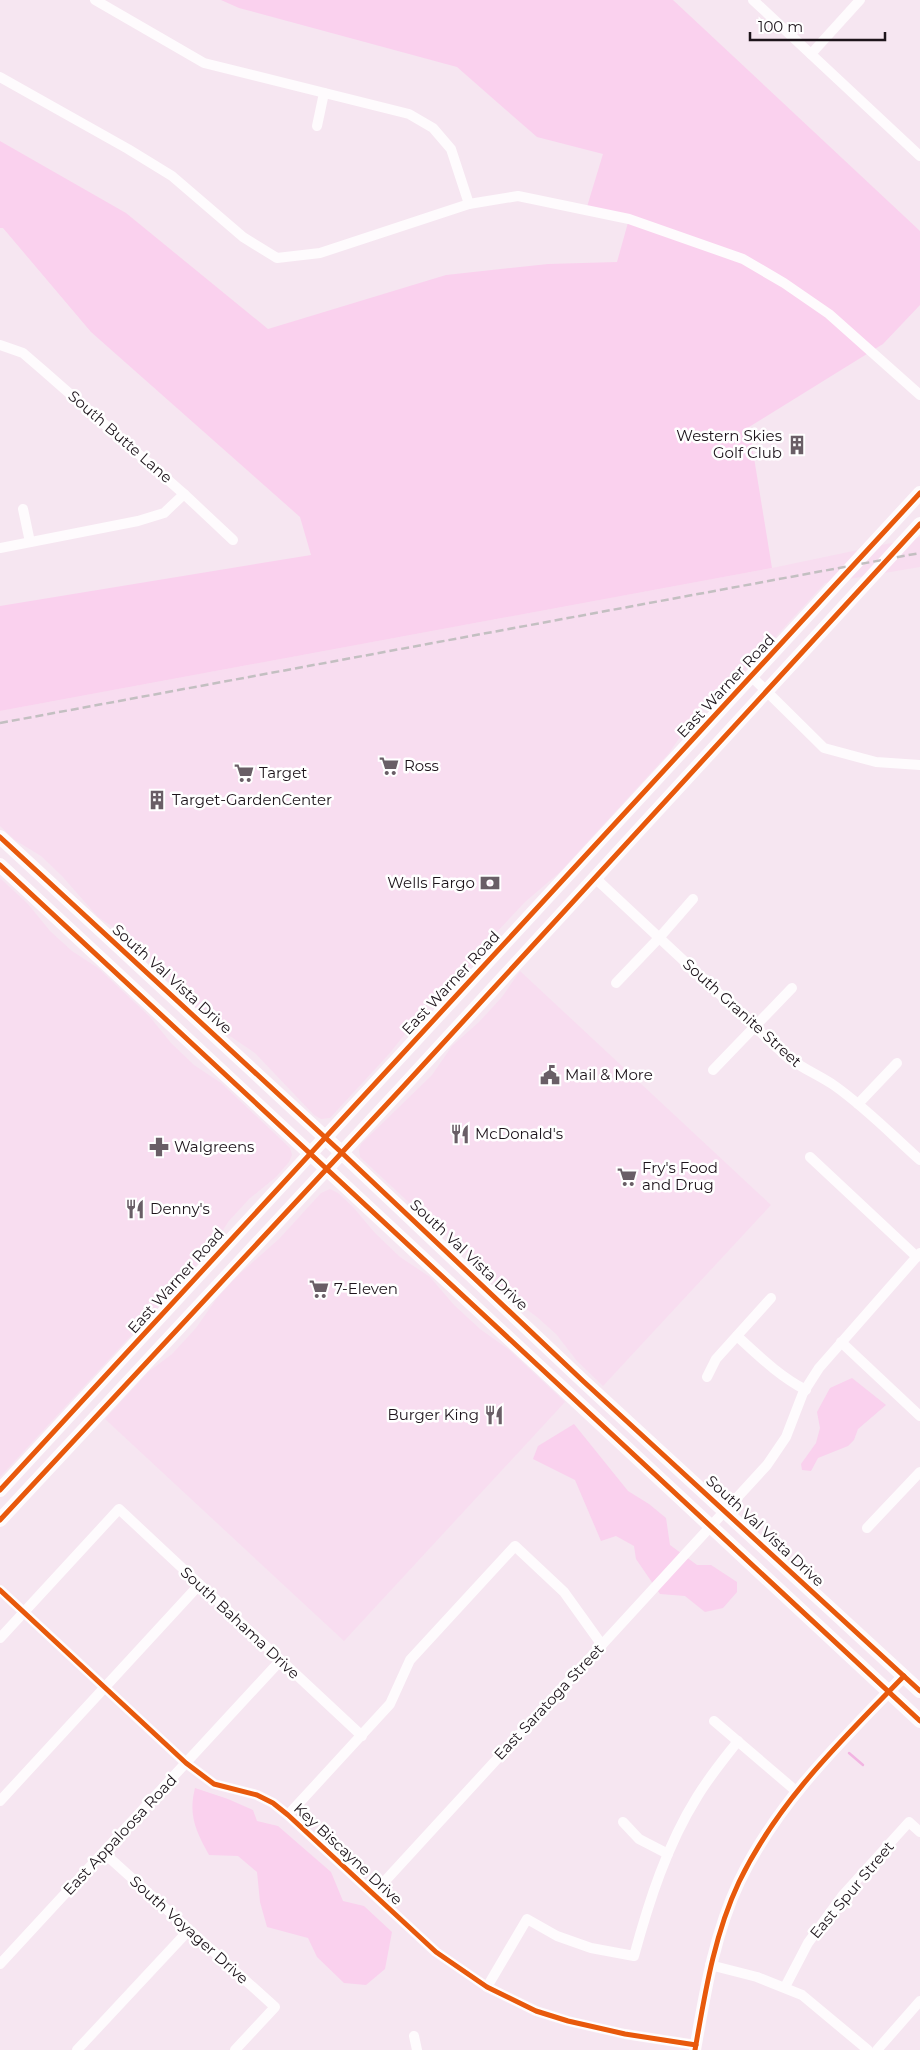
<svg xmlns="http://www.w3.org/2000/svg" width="920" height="2050" font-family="Montserrat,sans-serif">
<rect width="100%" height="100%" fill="#f6e6f1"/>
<g fill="#f8ddf0">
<polygon points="920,537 920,567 825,583 743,672 714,697 691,721 669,753 560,872 525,902 492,937 462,977 429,1004 389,1054 330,1118 321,1119 314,1115 255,1053 227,1034 193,1005 165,973 128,937 98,917 62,876 41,856 15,840 0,826 0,711 772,568"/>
<polygon points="0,878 28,904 50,931 72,951 98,968 150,1017 171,1043 194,1065 221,1083 290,1148 292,1155 289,1162 276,1177 249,1199 228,1222 212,1248 0,1477"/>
<polygon points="520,971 771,1205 603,1386 577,1361 556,1334 537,1317 506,1294 462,1248 416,1209 360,1157 359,1150 361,1144 432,1075 452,1046 479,1022 502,997"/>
<polygon points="330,1189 338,1193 353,1207 375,1233 400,1257 430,1277 454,1305 480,1329 508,1349 565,1402 344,1641 105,1419 148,1372 172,1354 196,1328 217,1298 236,1277 279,1239 321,1193"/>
</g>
<g fill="#fad1ee">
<polygon points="221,0 673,0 920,231 920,305 883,344 749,427 772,568 0,711 0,606 311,555 300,517 91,332 3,228 0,228 0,141 126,213 268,329 446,275 548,264 617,262 629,219 586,210 603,154 537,137 457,67 239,8"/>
<polygon points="852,1378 886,1405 858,1429 854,1440 848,1446 818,1458 811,1471 802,1470 801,1464 816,1443 820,1428 817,1412 824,1399 830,1388"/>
<polygon points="574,1424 628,1491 649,1504 666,1518 670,1545 697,1565 711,1565 737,1582 737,1592 723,1608 705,1612 685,1596 660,1594 636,1559 634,1546 616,1536 601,1541 575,1480 533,1459 538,1446"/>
<path d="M195 1788 228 1799 253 1810 257 1821 278 1826 331 1872 343 1901 364 1906 392 1932 385 1969 366 1985 344 1983 317 1957 308 1938 267 1927 260 1902 257 1872 238 1856 209 1855C196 1831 188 1816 195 1788Z"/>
</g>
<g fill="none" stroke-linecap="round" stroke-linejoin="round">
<polyline stroke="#f2b4e2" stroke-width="2.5" points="849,1753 863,1765"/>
<g stroke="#fefbfd" stroke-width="10">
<polyline points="95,0 204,63 409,114 433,128 451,149 469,204"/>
<polyline points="753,0 920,156"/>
<polyline points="811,54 860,0"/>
<polyline points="0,77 128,149 172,176 243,237 277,258 320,253 469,204 518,196 629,219 743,259 784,283 829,314 920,395"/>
<polyline points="317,126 324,93"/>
<polyline points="0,345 23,353 45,372 184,494 233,540"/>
<polyline points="23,509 30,542"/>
<polyline points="0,548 138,521 164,513 184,494"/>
<polyline points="751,676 824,748 876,762 920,765"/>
<path d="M594 877 786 1056C801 1068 819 1075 835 1086 866 1108 892 1135 920 1160"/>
<polyline points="616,983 659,938 693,899"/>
<polyline points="713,1070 792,988"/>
<polyline points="858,1104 897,1063"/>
<polyline points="810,1157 917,1257"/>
<path d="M737 1336C759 1356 779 1376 806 1390"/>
<polyline points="841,1342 920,1416"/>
<polyline points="707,1377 716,1359 771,1298"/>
<polyline points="867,1528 920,1472"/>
<polyline points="0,1590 186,1763 214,1784 257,1795 273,1803 288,1815 436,1952 487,1987 536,2011 568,2021 625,2034 696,2045"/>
<polyline points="0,1638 119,1509 362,1736"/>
<polyline points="714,1721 796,1791"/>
<polyline points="0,1801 199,1585"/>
<polyline points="288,1815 390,1704 410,1660 515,1546 564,1592 602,1645"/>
<polyline points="623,1822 639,1839 668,1854"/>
<polyline points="104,1853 275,2007 235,2050"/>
<polyline points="374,1893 767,1465 786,1437 803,1393 819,1368 920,1253"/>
<polyline points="0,1964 280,1661"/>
<polyline points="710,1965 757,1977 802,1995 868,2050"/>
<path d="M487 1987 527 1919 557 1936 591 1948 634 1956C649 1901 667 1845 697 1797 709 1777 724 1759 738 1741"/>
<polyline points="785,1987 808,1943 843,1895 909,1822 920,1832"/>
<polyline points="414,2036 417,2050"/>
<polyline points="77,2050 189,1930"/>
<polyline points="877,2050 920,2001"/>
</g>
<path stroke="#fefbfd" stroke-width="12" d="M695 2050C705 1993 714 1935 739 1882 778 1801 842 1740 904 1676"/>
<g stroke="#fefbfd" stroke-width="14">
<polyline points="0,837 342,1153 583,1381 920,1691"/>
<polyline points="0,865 920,1721"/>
<polyline points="0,1490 920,493"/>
<polyline points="0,1520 401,1089 920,524"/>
</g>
<polyline stroke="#c3bfc1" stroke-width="2.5" stroke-dasharray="8 4" stroke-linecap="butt" points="0,723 920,553"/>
<defs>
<g id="cycleway">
<polyline points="0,837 342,1153 583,1381 920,1691"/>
<polyline points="0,865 920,1721"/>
<polyline points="0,1490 920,493"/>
<polyline points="0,1520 401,1089 920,524"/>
<polyline points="0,1590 186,1763 214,1784 257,1795 273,1803 288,1815 436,1952 487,1987 536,2011 568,2021 625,2034 696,2045"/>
<path d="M695 2050C705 1993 714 1935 739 1882 778 1801 842 1740 904 1676"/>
</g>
</defs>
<use href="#cycleway" stroke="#fff" stroke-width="8"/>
<use href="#cycleway" stroke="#e8590c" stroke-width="5"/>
</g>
<defs>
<symbol id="building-bare" viewBox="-9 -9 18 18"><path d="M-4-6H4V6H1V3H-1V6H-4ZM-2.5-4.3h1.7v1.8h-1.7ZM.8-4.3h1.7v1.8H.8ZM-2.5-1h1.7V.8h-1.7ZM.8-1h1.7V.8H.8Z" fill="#695e66" stroke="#fff" stroke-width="2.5" paint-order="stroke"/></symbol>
<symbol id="supermarket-bare" viewBox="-9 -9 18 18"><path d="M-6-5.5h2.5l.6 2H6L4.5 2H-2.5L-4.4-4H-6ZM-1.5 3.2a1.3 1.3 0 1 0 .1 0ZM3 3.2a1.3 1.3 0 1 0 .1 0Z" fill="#695e66" stroke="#fff" stroke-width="2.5" paint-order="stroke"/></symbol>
<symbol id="bank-bare" viewBox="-9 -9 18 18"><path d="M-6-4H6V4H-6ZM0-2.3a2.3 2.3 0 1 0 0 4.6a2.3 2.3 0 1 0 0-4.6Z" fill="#695e66" stroke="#fff" stroke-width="2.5" paint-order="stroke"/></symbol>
<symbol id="civic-bare" viewBox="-9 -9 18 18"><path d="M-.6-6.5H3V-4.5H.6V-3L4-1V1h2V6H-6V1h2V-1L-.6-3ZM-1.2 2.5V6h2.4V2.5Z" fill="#695e66" stroke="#fff" stroke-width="2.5" paint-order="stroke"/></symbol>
<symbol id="restaurant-bare" viewBox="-9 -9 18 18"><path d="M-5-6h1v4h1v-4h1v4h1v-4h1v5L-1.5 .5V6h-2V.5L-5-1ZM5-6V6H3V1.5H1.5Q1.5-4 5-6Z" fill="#695e66" stroke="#fff" stroke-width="2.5" paint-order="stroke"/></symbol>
<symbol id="pharmacy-bare" viewBox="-9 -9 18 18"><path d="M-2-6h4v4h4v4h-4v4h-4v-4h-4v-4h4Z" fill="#695e66" stroke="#fff" stroke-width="2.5" paint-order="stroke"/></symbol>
</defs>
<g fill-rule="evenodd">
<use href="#building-bare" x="783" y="431" width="28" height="28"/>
<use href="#supermarket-bare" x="375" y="752" width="28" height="28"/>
<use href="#supermarket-bare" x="230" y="759" width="28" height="28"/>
<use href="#building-bare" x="143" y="786" width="28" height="28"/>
<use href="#bank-bare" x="476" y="869" width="28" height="28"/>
<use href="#civic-bare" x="536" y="1061" width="28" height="28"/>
<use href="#restaurant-bare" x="446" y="1120" width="28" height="28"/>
<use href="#pharmacy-bare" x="145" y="1133" width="28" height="28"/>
<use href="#supermarket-bare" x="613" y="1163" width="28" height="28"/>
<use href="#restaurant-bare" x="121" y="1195" width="28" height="28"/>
<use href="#supermarket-bare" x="305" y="1275" width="28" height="28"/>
<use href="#restaurant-bare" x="480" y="1401" width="28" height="28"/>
</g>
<g text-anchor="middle" stroke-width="5" stroke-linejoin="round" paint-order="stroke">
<g font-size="15" fill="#1d141b" stroke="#fff" text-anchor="start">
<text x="782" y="441" text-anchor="end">Western Skies<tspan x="782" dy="17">Golf Club</tspan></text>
<text x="404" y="771">Ross</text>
<text x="259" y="778">Target</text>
<text x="172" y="805">Target-GardenCenter</text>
<text x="475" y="888" text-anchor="end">Wells Fargo</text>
<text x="565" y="1080">Mail &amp; More</text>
<text x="475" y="1139">McDonald's</text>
<text x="174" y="1152">Walgreens</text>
<text x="642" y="1173">Fry's Food<tspan x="642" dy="17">and Drug</tspan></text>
<text x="150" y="1214">Denny's</text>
<text x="334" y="1294">7-Eleven</text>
<text x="479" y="1420" text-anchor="end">Burger King</text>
</g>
<g font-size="15" fill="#1d141b" stroke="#fff">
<text transform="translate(120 437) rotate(41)" y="5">South Butte Lane</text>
<text transform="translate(726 686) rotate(-47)" y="5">East Warner Road</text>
<text transform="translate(172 979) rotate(42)" y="5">South Val Vista Drive</text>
<text transform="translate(451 983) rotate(-47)" y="5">East Warner Road</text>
<text transform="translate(742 1013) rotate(42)" y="5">South Granite Street</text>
<text transform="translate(469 1255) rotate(43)" y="5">South Val Vista Drive</text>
<text transform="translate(176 1281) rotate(-48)" y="5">East Warner Road</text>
<text transform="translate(765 1531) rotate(43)" y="5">South Val Vista Drive</text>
<text transform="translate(240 1623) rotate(43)" y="5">South Bahama Drive</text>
<text transform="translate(549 1702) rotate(-47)" y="5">East Saratoga Street</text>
<text transform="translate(120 1835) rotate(-47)" y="5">East Appaloosa Road</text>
<text transform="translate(348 1854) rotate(43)" y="5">Key Biscayne Drive</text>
<text transform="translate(852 1890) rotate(-50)" y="5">East Spur Street</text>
<text transform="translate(189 1930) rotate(42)" y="5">South Voyager Drive</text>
</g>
</g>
<path d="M750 32v8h135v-8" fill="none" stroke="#1d141b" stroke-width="2.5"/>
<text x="758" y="32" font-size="15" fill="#1d141b" stroke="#ffffff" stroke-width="4" paint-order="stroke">100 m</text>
</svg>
